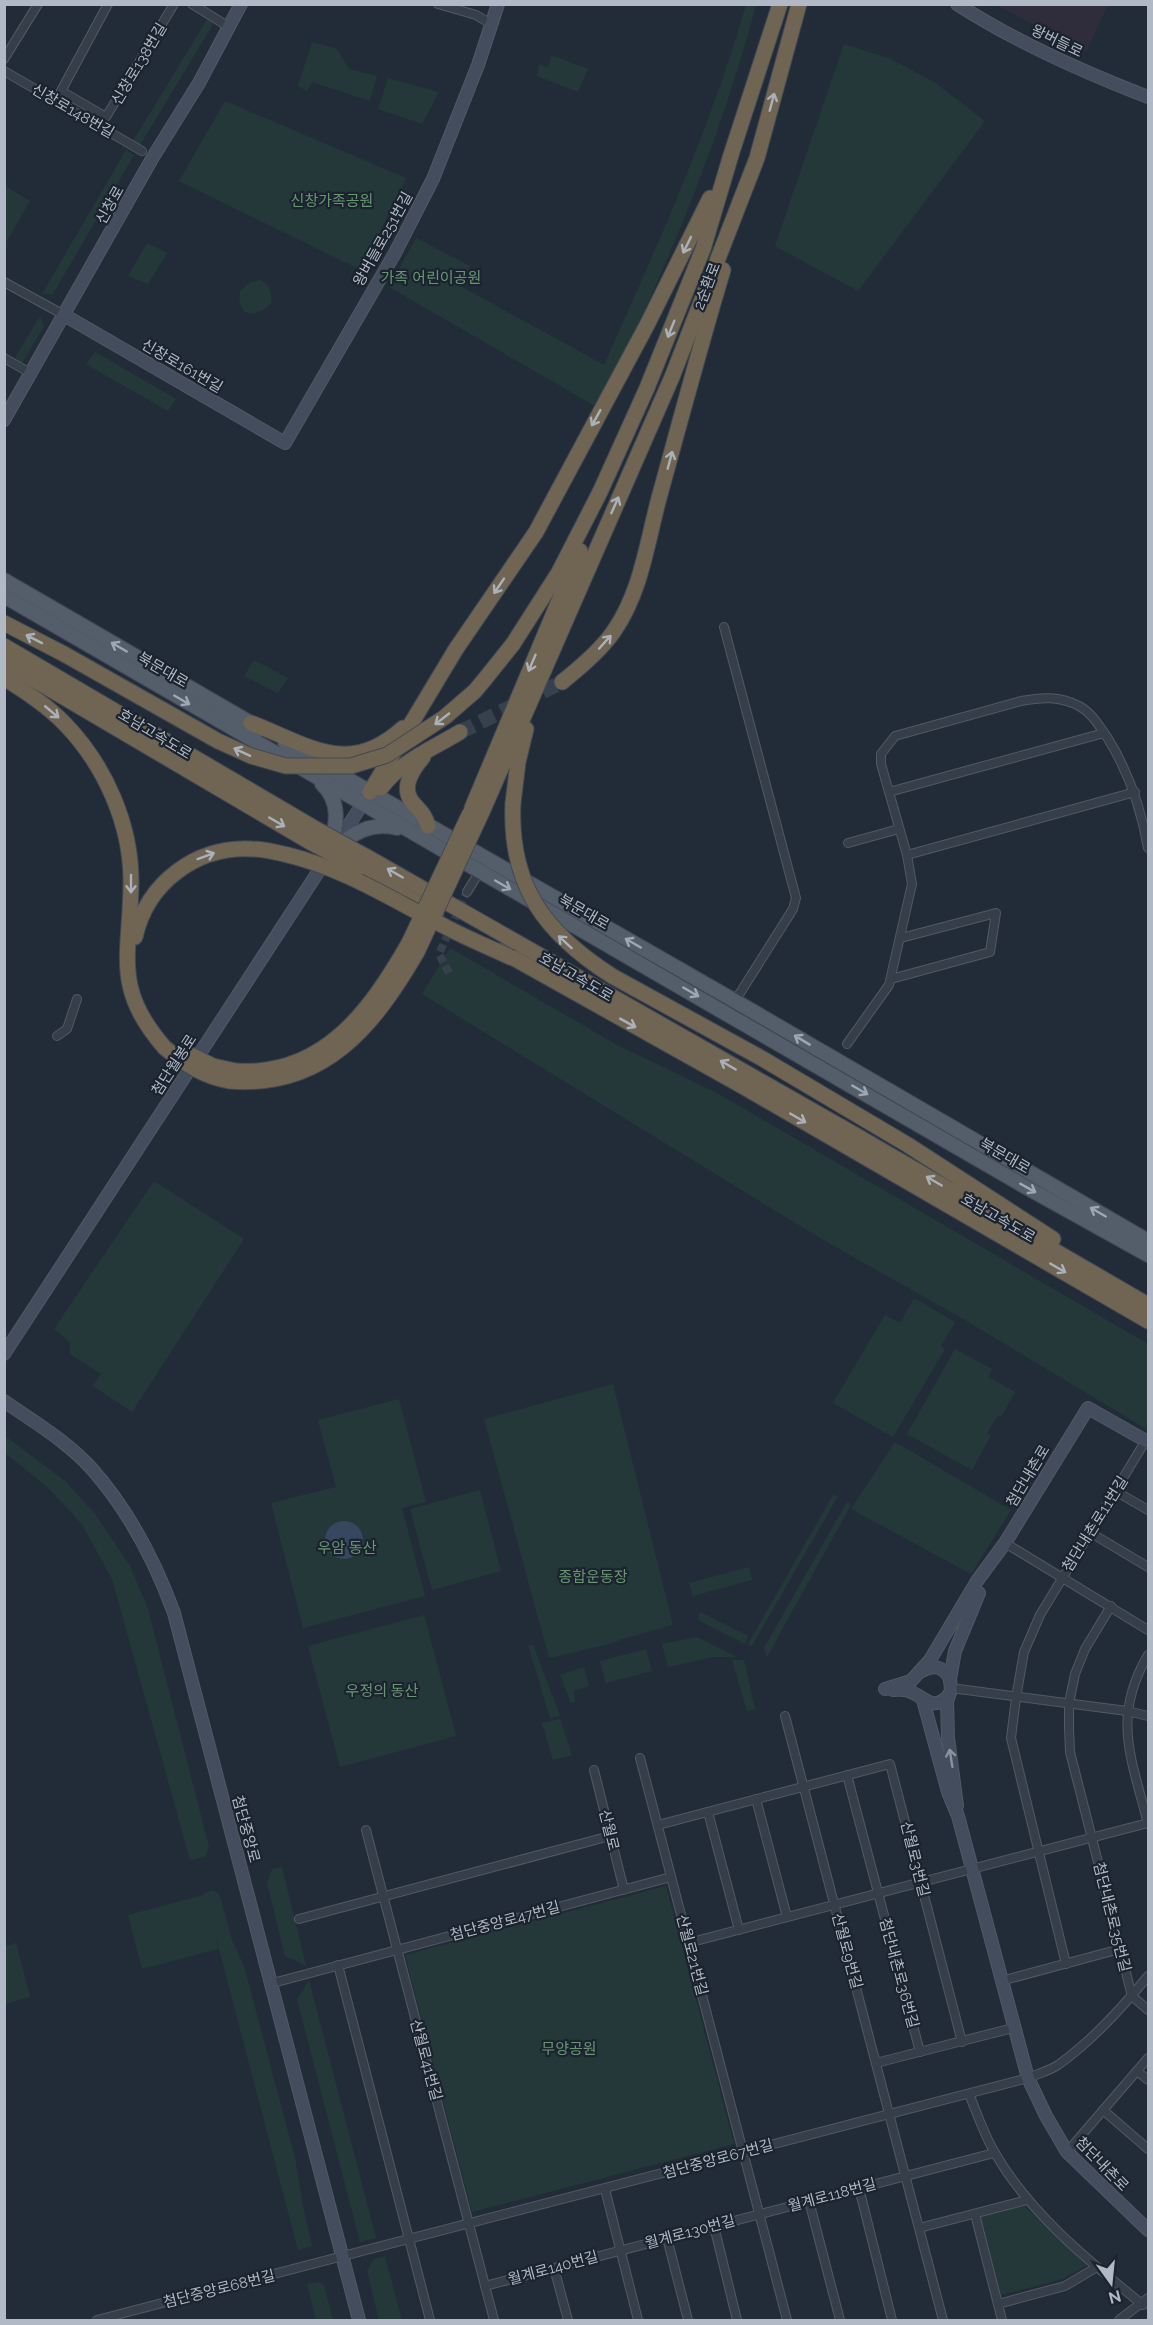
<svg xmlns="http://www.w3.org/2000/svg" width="1153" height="2325" font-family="Raleway,'Noto Sans KR',sans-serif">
<rect width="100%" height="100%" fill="#222c39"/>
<polygon fill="#2f2d3b" points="996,5 1108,5 1086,52"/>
<g fill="#24383a">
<path d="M746 5H756C719 144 663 280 597 407L389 287 416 238 470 266 462 287 604 365C657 247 710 129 746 5Z"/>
<polygon points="208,18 211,20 212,26 140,145 133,141"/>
<polygon points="312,42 337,49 349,69 377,76 370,101 312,82 307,91 298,86"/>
<polygon points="844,44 891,59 934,82 985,121 858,291 775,246"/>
<polygon points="552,55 588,69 578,92 537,76 539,64 548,67"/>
<polygon points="388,78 439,92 422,124 378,109"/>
<polygon points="225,101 406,178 361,270 179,181"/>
<polygon points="126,150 134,155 53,294 42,294"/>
<polygon points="5,186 30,201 5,244"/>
<polygon points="147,243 167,253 148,284 128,276"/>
<path d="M261 280C270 287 272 292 271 303 255 320 236 317 240 291L251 282Z"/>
<polygon points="40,316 44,326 22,363 15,358"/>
<polygon points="95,352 176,399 168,411 86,364"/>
<polygon points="254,660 288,678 278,693 244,676"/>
<polygon points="450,948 617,1045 715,1092 1148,1344 1148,1430 965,1320 820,1238 422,994"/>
<polygon points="154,1181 244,1239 132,1412 93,1386 101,1374 70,1354 70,1342 54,1329"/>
<polygon points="914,1298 955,1322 941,1346 945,1349 893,1437 833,1403 885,1315 900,1323"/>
<polygon points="955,1349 992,1369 988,1377 1015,1392 1001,1417 998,1415 987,1433 991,1435 972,1470 907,1434"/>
<polygon points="613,1384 673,1625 622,1639 613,1643 549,1658 484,1419"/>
<polygon points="399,1399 426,1502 402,1508 425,1596 303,1628 271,1503 336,1487 318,1420"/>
<polygon points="5,1436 65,1481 95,1514 130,1566 148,1609 209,1847 205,1857 190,1860 112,1579 83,1526 74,1515 46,1486 5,1453"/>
<polygon points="895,1442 1011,1510 971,1574 851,1509"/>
<polygon points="480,1490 501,1571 432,1590 410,1509"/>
<polygon points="833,1495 838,1496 752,1646 748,1644"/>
<polygon points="847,1502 851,1505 767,1657 764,1648"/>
<polygon points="749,1567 752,1580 693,1596 689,1583"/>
<polygon points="700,1612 748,1636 745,1644 698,1620"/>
<polygon points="424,1615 456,1736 340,1767 308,1646"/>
<polygon points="697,1637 737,1657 714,1657 668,1667 662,1644"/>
<polygon points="528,1645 533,1645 560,1716 550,1718"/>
<polygon points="646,1649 652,1671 606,1683 600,1661"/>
<polygon points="732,1660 744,1660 755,1709 747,1711"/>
<polygon points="584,1667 589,1686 574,1691 575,1702 571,1703 560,1675"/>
<polygon points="560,1719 572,1755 553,1760 542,1723"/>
<polygon points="282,1867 306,1966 285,1956 267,1883 272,1869"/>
<polygon points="666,1886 734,2144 472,2212 405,1955"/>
<polygon points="214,1890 220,1896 232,1940 244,1966 295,2158 303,2206 312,2246 298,2250 215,1934 218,1949 142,1969 128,1915 204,1895 204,1893"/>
<polygon points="16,1943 30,1997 5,2004 5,1946"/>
<polygon points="309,1980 376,2238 360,2242 297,1999"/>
<polygon points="1024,2206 1087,2265 1063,2279 1001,2295 981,2217"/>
<polygon points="385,2257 402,2320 379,2320 367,2271 374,2259"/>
<polygon points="319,2282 324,2285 333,2320 316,2320 307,2284"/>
</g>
<circle fill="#364760" cx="344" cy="1540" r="19"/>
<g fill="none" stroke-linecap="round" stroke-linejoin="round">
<polyline stroke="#37414e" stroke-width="8" stroke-dasharray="8 4" stroke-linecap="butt" points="449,973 439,954 467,892"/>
<polyline stroke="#37414e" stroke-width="15" stroke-dasharray="15 8" stroke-linecap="butt" points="460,732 562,682"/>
<defs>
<g id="street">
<polyline points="108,4 61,91 106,117 174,4"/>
<polyline points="192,4 229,27"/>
<polyline points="438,4 476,15 491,24"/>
<polyline points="4,59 38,4"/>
<polyline points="4,71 142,151"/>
<polyline points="4,282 64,315"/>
<polyline points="4,358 32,374"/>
<polyline points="724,627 796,898 793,909 735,1001"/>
<polyline points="889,792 1104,733"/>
<polyline points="848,843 899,829"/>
<polyline points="907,855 1135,792"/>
<polyline points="467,892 480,871"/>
<polyline points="891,979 990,952 996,913 901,938"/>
<polyline points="57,1036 67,1029 77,999"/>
<path d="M847 1044 889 985 912 884 907 855 881 764V754L895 736 1021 701C1042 697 1060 696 1079 706 1092 713 1099 726 1107 737 1129 772 1141 808 1148 848"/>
<polyline points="1117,1492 1148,1510"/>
<polyline points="1091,1533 1148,1567"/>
<polyline points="1005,1543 1148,1630"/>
<polyline points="1111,1606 1085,1649 1075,1674 1069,1703 1069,1728 1070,1752 1132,1996 1148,2010"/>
<path d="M1148 1655C1111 1718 1132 1759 1148 1824"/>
<polyline points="951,1688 1127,1711 1148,1716"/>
<polyline points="785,1716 943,2320"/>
<polyline points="640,1758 787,2320"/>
<polyline points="594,1770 624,1890"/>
<polyline points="847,1775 920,2052"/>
<polyline points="756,1799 787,1917"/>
<polyline points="708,1812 739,1930"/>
<polyline points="658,1825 890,1764 962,2042"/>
<polyline points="366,1830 494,2320"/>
<polyline points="299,1919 610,1836"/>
<polyline points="688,1943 1148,1823"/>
<polyline points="1066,1964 1011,1738 1016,1698 1024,1652 1040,1615 1146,1440"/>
<polyline points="338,1965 430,2320"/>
<polyline points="1001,1981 1120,1949"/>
<polyline points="269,1984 671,1877"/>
<polyline points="876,2063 1013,2028"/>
<polyline points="1137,2071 1148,2080"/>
<path d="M969 2094C977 2113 984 2135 995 2153 1030 2214 1089 2261 1143 2305"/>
<polyline points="1103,2110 1148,2149"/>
<polyline points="1067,2152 1148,2058"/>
<polyline points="859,2188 892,2320"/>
<polyline points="605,2189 638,2320"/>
<polyline points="809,2201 840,2320"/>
<polyline points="975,2214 1002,2320"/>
<polyline points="714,2226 737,2320"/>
<polyline points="919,2228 1027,2200"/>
<polyline points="667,2238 688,2320"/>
<polyline points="554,2268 568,2320"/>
<polyline points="485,2286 994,2153"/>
<polyline points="998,2304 1065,2286 1097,2267"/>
<path d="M97 2320 1028 2078C1037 2074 1049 2071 1058 2065 1092 2041 1122 2008 1148 1976"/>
<polyline points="1119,2320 1148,2298"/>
</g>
<g id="secondary">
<path d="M957 4C1016 42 1083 72 1148 97"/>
<polyline points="64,315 285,443 395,253 433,179 478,65 498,4"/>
<polyline points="4,420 153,157 199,83 241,4"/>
<polyline points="4,1354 367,797"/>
<path d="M4 1401C34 1422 68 1442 92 1469 129 1511 155 1561 174 1613L359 2320"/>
<path d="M922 1671C934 1664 944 1667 950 1679"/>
<polyline points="885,1689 911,1681 930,1660 977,1581 1005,1543 1088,1408 1148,1442"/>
<path d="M893 1690C898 1690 904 1689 908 1691 924 1695 932 1714 949 1695"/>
<polyline points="923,1700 948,1792 958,1816 1028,2078 1046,2116 1067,2152 1148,2230"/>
<polyline points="957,1806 948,1738 947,1701 951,1690 950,1679 955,1651 979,1593"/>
</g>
<g id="primary">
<polyline points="4,580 261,729"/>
<polyline points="4,596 1024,1186 1148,1255"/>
<polyline points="285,743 735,1001 1148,1241"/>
<path d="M322 784C341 802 337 824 330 847"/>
<path d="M334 850C352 833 371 822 397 828"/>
</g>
<g id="highway">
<polyline points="4,623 64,654"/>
<polyline points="4,646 316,829"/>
<polyline points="4,662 310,842"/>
<path d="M4 678C26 692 48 706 66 725 105 766 131 824 131 881 131 954 111 987 165 1048"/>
<polyline points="485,679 513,644 559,572 600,492 647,388 703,249 731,155 780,4"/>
<path d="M562 682C581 667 601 650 614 631 641 592 647 543 659 498 680 422 700 346 723 270"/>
<path d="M251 723C309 745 348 778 403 728"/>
<path d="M423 757C412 770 400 788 413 803 421 812 425 815 428 826"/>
<path d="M381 788C401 761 432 749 460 732"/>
<polyline points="370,792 456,649 536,532 647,325 710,198"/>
<polyline points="513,803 518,762 526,729"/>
<polyline points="472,808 580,551"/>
<polyline points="482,812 672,377 757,158 799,4"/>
<polyline points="367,857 857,1136 1148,1305"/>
<polyline points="358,868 436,914"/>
<path d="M135 937C147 883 196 846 252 849 264 849 276 852 288 855"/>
<polyline points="501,951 744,1087 1148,1321"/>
<polyline points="612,976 763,1059 908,1145 1053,1239"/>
<path d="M236 1071C323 1077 370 1011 409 943"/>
<path d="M230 1081C324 1089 374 1026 417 952"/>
</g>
</defs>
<use href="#street" stroke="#515964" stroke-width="10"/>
<use href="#secondary" stroke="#515964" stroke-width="14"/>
<use href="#primary" stroke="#3f4753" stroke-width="16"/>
<use href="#highway" stroke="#414954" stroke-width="17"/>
<use href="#street" stroke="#363e4a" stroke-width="8"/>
<use href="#secondary" stroke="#444d5d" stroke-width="12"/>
<use href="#primary" stroke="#545d6a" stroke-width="14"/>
<use href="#highway" stroke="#706553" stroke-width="15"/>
<defs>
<g id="highway-bridge">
<polyline points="64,654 218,741 251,756 286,766 351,766 387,755 445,717 475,691 485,679"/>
<path d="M513 803C509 886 545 933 612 976"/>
<polyline points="316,829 367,857"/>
<polyline points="310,842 358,868"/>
<path d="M288 855C345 869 393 900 444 926 466 938 489 947 512 958"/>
<polyline points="409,943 470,813"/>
<polyline points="417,952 482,812"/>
<path d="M165 1048C185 1064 204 1077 230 1081"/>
<polyline points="185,1052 213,1066 236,1071"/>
</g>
</defs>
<use href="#highway-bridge" stroke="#414954" stroke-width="17" stroke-linecap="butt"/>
<use href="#highway-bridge" stroke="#706553" stroke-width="15"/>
</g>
<defs><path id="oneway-shaft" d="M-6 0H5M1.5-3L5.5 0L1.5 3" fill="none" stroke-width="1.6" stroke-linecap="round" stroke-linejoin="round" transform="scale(1.5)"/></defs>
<g stroke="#aab1ba">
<use href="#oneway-shaft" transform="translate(772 102) rotate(-75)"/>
<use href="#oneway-shaft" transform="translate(687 245) rotate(116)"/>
<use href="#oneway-shaft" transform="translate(671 329) rotate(112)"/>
<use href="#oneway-shaft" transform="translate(596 418) rotate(119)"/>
<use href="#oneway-shaft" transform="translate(670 460) rotate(-75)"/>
<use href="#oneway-shaft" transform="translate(615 505) rotate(-66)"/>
<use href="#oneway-shaft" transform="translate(499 586) rotate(124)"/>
<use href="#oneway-shaft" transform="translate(34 639) rotate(-153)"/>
<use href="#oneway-shaft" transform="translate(605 642) rotate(-48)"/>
<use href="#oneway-shaft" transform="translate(532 663) rotate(113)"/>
<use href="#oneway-shaft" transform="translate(52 712) rotate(40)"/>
<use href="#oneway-shaft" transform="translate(442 719) rotate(142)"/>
<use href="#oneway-shaft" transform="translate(242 752) rotate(-155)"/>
<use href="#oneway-shaft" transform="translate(277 822) rotate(30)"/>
<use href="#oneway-shaft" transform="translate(206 856) rotate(-20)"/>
<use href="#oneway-shaft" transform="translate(395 873) rotate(-150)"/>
<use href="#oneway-shaft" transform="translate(131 884) rotate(90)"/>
<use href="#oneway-shaft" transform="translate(565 942) rotate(-137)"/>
<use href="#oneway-shaft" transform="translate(628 1023) rotate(29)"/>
<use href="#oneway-shaft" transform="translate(728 1065) rotate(-150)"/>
<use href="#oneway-shaft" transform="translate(798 1118) rotate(30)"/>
<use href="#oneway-shaft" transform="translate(934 1181) rotate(-150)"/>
<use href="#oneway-shaft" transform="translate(1058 1268) rotate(30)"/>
</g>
<g stroke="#9ea7b4">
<use href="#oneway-shaft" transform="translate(119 647) rotate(-150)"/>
<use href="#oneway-shaft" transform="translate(182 700) rotate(30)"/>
<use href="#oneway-shaft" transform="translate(503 885) rotate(30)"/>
<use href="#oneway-shaft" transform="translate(633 943) rotate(-150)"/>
<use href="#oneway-shaft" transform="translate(691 992) rotate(30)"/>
<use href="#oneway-shaft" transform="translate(802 1040) rotate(-149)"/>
<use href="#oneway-shaft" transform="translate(860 1090) rotate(30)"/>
<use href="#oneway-shaft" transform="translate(1028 1188) rotate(29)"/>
<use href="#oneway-shaft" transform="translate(1098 1212) rotate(-150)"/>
</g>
<use stroke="#8b93a1" href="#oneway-shaft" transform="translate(951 1758) rotate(-99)"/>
<g text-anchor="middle" stroke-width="4.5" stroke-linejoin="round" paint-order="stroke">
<g font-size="15" fill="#b1b9c6" stroke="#1b232e">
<text transform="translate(1057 41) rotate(26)" y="5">왕버들로</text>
<text transform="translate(139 64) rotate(-59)" y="5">신창로138번길</text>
<text transform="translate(73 111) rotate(30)" y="5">신창로148번길</text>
<text transform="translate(110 205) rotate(-61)" y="5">신창로</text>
<text transform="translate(383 239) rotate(-61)" y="5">왕버들로251번길</text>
<text transform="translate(707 286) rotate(-69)" y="5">2순환로</text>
<text transform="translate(182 366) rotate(30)" y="5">신창로161번길</text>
<text transform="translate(163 670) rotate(30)" y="5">북문대로</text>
<text transform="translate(155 734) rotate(31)" y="5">호남고속도로</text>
<text transform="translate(584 912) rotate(30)" y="5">북문대로</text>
<text transform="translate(576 977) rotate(30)" y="5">호남고속도로</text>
<text transform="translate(174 1065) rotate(-57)" y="5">첨단월봉로</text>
<text transform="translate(1005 1156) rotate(30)" y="5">북문대로</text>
<text transform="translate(998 1218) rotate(30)" y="5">호남고속도로</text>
<text transform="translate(1028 1476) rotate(-59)" y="5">첨단내촌로</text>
<text transform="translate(1095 1524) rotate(-58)" y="5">첨단내촌로11번길</text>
<text transform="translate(246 1829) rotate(75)" y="5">첨단중앙로</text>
<text transform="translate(609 1830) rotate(76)" y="5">산월로</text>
<text transform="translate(915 1859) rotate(76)" y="5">산월로3번길</text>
<text transform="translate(1112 1917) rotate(76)" y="5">첨단내촌로35번길</text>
<text transform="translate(505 1921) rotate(-15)" y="5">첨단중앙로47번길</text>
<text transform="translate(847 1951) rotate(75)" y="5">산월로9번길</text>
<text transform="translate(692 1955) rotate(75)" y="5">산월로21번길</text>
<text transform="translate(899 1973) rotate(75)" y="5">첨단내촌로36번길</text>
<text transform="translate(426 2060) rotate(75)" y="5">산월로41번길</text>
<text transform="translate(718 2159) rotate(-15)" y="5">첨단중앙로67번길</text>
<text transform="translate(1102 2164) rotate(46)" y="5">첨단내촌로</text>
<text transform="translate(832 2195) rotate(-15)" y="5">월계로118번길</text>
<text transform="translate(690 2232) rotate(-15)" y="5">월계로130번길</text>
<text transform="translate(553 2268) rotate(-15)" y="5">월계로140번길</text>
<text transform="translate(219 2289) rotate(-14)" y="5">첨단중앙로68번길</text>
</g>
<g font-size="15" fill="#689673" stroke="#1b232e">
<text x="332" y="206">신창가족공원</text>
<text x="431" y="283">가족 어린이공원</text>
<text x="347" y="1553">우암 동산</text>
<text x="593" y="1582">종합운동장</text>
<text x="382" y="1696">우정의 동산</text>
<text x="569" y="2054">무양공원</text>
</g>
</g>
<rect width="1153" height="2325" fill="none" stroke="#b1b9c6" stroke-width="12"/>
<g transform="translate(1111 2283) rotate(165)" stroke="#1b232e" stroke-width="4.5" paint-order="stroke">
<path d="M0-4.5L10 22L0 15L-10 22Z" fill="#b1b9c6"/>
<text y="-9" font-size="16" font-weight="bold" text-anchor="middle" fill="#b1b9c6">N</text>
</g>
</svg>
